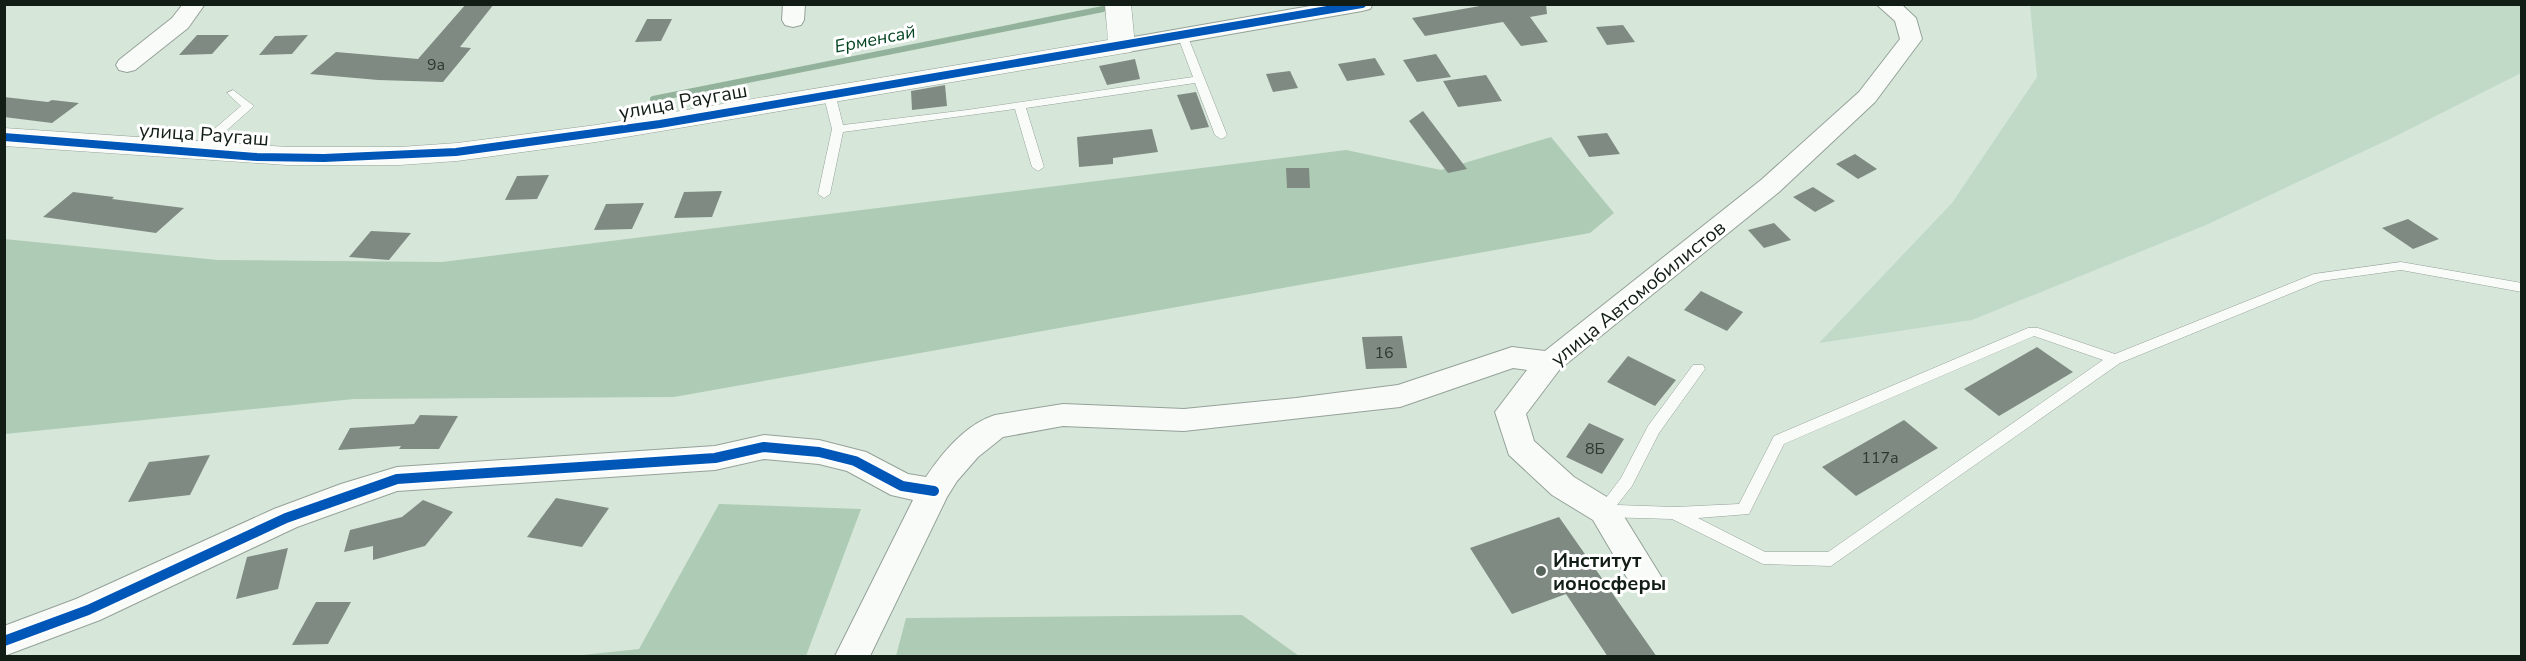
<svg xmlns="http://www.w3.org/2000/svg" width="2526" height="661" font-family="'Nunito Sans',sans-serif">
<rect width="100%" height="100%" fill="#d6e7da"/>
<polygon fill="#c0dac7" points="2030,5 2521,5 2521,73 2392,138 2206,225 1972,320 1819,343 1952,203 2037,77"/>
<g fill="#aecbb5">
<polygon points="1551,137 1614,213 1590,233 674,397 354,399 5,434 4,239 218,260 442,262 1346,150 1441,170"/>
<polygon points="719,504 861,509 806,656 573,656 639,649"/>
<polygon points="1242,615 1299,656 896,656 906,618"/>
</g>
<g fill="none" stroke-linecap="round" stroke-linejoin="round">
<polyline stroke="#92b29b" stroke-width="6" points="653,99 1103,9"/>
</g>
<g fill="#7f8b82">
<polygon points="466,4 494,4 460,47 471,48 443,82 378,80 310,74 336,52 418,59"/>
<polygon points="1491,4 1546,4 1547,14 1530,17 1548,42 1521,46 1503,22 1425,36 1412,18"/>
<polygon points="647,19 672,19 661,41 635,42"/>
<polygon points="1623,25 1635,42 1607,45 1596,27"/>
<polygon points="197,35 229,35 212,54 179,55"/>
<polygon points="308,35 292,54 259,55 275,36"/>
<polygon points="1436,54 1451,77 1417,82 1403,60"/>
<polygon points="1375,58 1385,75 1347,81 1338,64"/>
<polygon points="1135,59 1140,79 1107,85 1099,66"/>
<polygon points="1290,71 1298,88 1273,92 1266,74"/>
<polygon points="1486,75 1502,101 1458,107 1443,81"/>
<polygon points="945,85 947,106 912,110 911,91"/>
<polygon points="1196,92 1209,127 1191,130 1177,95"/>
<polygon points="4,97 48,102 52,100 79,103 52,123 4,117"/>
<polygon points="1423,111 1467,169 1448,173 1409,121"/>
<polygon points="1152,129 1158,152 1113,158 1113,164 1079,167 1077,137"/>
<polygon points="1607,133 1620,154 1589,157 1577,136"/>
<polygon points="1855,154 1877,169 1858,179 1836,164"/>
<polygon points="1286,168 1309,168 1310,188 1287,188"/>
<polygon points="549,175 537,199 505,200 517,176"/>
<polygon points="1813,187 1835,201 1815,212 1793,197"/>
<polygon points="722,191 712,217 674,218 684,192"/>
<polygon points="73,192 114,197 112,199 184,208 156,233 43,217"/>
<polygon points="644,203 632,229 594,230 606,204"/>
<polygon points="2408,219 2439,239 2413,249 2382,228"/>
<polygon points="1774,223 1791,240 1764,248 1748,230"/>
<polygon points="371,231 411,233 389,260 349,257"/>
<polygon points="1701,291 1743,312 1727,331 1684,310"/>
<polygon points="1402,336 1407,368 1366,369 1362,337"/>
<polygon points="2037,347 2073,372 1999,416 1964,389"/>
<polygon points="1628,356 1676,380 1655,406 1607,382"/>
<polygon points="420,415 458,416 439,449 399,449 401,446 338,450 350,428 414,424"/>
<polygon points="1904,420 1938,448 1856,496 1822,467"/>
<polygon points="1589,423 1624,439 1602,474 1566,457"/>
<polygon points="210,455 190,495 128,502 149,462"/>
<polygon points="556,498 609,508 582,547 527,537"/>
<polygon points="423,500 453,512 425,546 373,560 373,546 344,552 350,530 402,517"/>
<polygon points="1559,517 1657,657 1608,657 1566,594 1512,614 1470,548"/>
<polygon points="288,548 278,589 236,599 247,557"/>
<polygon points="316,602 351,602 328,644 292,645"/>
</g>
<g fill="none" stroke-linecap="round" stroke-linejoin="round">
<defs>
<g id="lane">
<polygon points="1183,34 1188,37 1227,135 1225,137 1221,139 1215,135 1195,83 1026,108 1044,167 1038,171 1032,167 1015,109 843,132 830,194 824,198 818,194 832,129 823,93 825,91 833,91 835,93 843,125 967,110 1193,77 1178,37"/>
<polygon points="233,90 254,106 199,155 191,155 189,152 191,149 241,106 227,93"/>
<path d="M2401 262 2522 283V292L2401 270 2321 281 2120 363 1831 566 1763 564 1672 519 1604 517 1599 515 1596 511 1621 478 1648 426 1693 365H1703L1705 369 1659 433 1632 486 1617 505 1675 507 1739 504 1774 436 2028 328H2038L2115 354 2314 274ZM2034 336 2103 360 1828 552H1765L1698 518 1749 514 1784 444Z"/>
</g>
<g id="street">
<polygon points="183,4 205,4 188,28 135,70 127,72 119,70 116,65 119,60 172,18"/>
<polygon points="783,4 805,4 804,20 801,25 793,27 785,25 782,20"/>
<polygon points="1322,4 1373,4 1370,9 1362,11 1122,53 1114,51 1111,46 1114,41 1122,39"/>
<path d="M1876 4H1901L1916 18 1922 39 1875 102 1779 192 1560 369 1526 414 1534 441 1574 477 1615 502 1662 578 1657 588 1645 592 1633 588 1593 520 1552 495 1509 455 1495 412 1527 370 1513 368 1400 407 1184 431 1063 426 1003 437 978 457 957 481 947 497 870 656H835L913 500 891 495 847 471 819 464 764 459 715 470 397 491 297 527 100 620 4 656V626L76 599 274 509 341 484 397 467 715 446 764 435 819 440 866 452 908 474 926 477C942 453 966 424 995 415L1063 404 1184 409 1296 398 1398 385 1512 347 1545 351 1761 180 1859 92 1900 39 1895 21Z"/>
</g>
<polygon id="secondary" points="1105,4 1131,4 1135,46 1131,52 596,142 457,161 400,165 287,165 4,146 4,128 287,147 400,147 457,143 596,125 1108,40"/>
</defs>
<use href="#lane" stroke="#95a198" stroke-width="1"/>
<use href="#street" stroke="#95a198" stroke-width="2"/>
<use href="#secondary" stroke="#95a198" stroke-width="1"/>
<use href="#lane" fill="#f9fbf9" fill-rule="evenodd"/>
<use href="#street" fill="#f9fbf9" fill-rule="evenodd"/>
<use href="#secondary" fill="#f9fbf9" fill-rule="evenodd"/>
<defs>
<polyline id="cycleway-far1" points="4,137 257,157 324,158 456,152 660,124 1362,4"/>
<polyline id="cycleway" points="4,641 88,610 286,518 397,479 715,458 764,447 819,452 855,461 902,486 934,491"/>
</defs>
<use href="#cycleway-far1" stroke="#fff" stroke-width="10"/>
<use href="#cycleway" stroke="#fff" stroke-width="14"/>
<use href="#cycleway-far1" stroke="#0057b8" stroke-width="8"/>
<use href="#cycleway" stroke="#0057b8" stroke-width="10"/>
</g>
<circle fill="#57645a" stroke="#fff" stroke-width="2" cx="1541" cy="571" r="6"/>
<g text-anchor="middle" stroke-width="6" stroke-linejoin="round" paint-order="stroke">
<g font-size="16" fill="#2d3830">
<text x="436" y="70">9а</text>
<text x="1384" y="358">16</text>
<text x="1595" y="454">8Б</text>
<text x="1880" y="463">117а</text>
</g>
<g font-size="18" font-style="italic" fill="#00431f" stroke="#fff">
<text transform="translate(875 39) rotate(-11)" y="6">Ерменсай</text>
</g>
<g font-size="20" fill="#121d15" stroke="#fff">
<text transform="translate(683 101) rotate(-10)" y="7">улица Раугаш</text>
<text transform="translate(204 134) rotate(4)" y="7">улица Раугаш</text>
<text transform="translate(1638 293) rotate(-39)" y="7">улица Автомобилистов</text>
</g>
<g font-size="20" font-weight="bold" fill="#121d15" stroke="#fff" text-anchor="start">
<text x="1553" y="567">Институт<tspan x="1553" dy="23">ионосферы</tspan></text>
</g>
</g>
<rect width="2526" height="661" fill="none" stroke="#121d15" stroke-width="12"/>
</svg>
